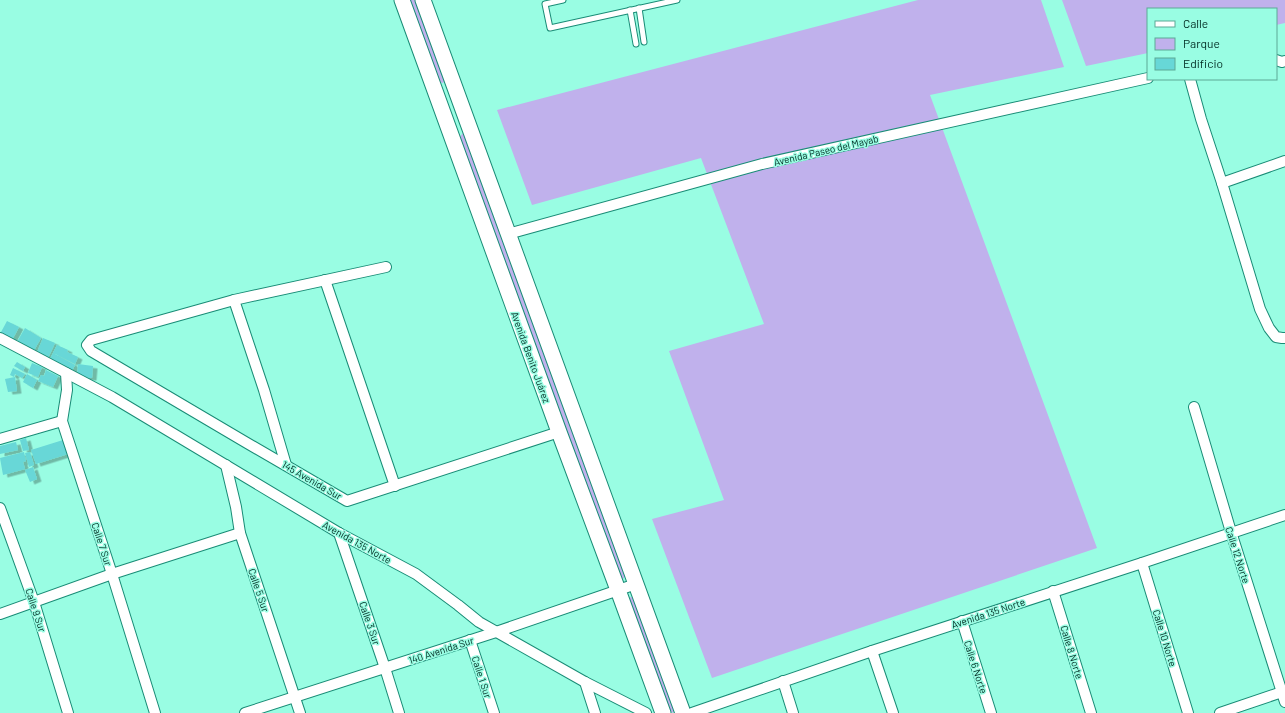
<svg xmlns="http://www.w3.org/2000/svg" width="1285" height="713" font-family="Barlow,sans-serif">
<defs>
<filter id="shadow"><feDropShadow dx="4.5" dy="2.5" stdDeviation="0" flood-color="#0004"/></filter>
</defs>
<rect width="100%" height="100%" fill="#99fde3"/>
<g fill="#c0b1ec">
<polygon points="409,0 416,0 445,80 443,83 439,82"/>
<polygon points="918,0 1041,0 1064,67 930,95 1097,548 712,678 652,519 724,500 669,351 764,324 701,158 532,205 497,110"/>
<polygon points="1062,0 1285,0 1285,23 1276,25 1276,9 1148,9 1148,53 1086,66"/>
<polygon points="463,133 466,136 547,358 625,576 623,579 620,579 459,138"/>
<polygon points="632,597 635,598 675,712 669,713 628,598"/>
</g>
<g fill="#67d7d7" filter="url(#shadow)">
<polygon points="7,321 19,327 12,340 0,334"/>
<polygon points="25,328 41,338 33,352 17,342"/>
<polygon points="43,338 55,343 47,360 36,355"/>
<polygon points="57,345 68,350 67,352 78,357 75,364 53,353"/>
<polygon points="53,353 75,365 71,373 49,361"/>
<polygon points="17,362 25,367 23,371 14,366"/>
<polygon points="32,363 42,367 38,377 28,373"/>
<polygon points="78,364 93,366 92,378 77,377"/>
<polygon points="13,368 25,374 22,378 15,374 14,377 10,375"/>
<polygon points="46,370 58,376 53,387 38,381 41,375 44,376"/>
<polygon points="27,374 37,380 33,388 23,382"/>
<polygon points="15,377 17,391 8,392 5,379"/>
<polygon points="26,438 29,450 23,451 20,440"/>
<polygon points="63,440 68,454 36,464 31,450"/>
<polygon points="16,442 18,450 0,454 0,446"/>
<polygon points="24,452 26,461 23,462 25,469 3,475 0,458"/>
<polygon points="30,452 34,465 29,467 25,453"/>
<polygon points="33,467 37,479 30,482 25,470"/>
</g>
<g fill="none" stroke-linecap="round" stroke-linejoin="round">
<defs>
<g id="lane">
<polyline points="563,0 545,4 550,28 677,0"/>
<polyline points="639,8 644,42"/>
<polyline points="630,10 636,44"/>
</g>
<g id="street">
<polyline points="1276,60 1282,62 1285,61"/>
<polyline points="1190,79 1201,119 1222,183"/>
<polyline points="1285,161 1222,183 1260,309 1269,328 1276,337 1282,338 1285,338"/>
<polyline points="508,234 762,164 1148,78"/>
<polyline points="386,267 234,300 91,340 87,345 91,351 247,443 347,501 559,432"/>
<polyline points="325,280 395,486"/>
<polyline points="234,300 264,390 286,465"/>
<polyline points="0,338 112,397 339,533 416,574 458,605 479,622 585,682 646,713"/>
<polyline points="66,373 67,390 62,421 112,574 155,713"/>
<polyline points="1194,407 1231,532 1285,702"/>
<polyline points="0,439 62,421"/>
<polyline points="226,465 236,507 240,533 300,713"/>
<polyline points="0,508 34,602 68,713"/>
<polyline points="339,533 385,668 399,713"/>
<polyline points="1142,563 1188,713"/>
<polyline points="1053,591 1091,713"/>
<polyline points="0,614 112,574 240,533"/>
<polyline points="962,621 991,713"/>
<polyline points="470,640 494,713"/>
<polyline points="872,651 893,713"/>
<polyline points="783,681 793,713"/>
<polyline points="585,682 595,713"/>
<polyline points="245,713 496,632 636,584"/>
<polyline points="692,713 872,651 1142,563 1285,515"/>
<polyline points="1220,713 1285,691"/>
</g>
<g id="secondary">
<polyline points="402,0 559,432 618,590 663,713"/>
<polyline points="423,0 683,713"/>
</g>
</defs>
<use href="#lane" stroke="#198c76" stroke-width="7"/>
<use href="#street" stroke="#198c76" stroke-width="12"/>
<use href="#secondary" stroke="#198c76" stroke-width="17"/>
<use href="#lane" stroke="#fff" stroke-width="5"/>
<use href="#street" stroke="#fff" stroke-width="10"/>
<use href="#secondary" stroke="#fff" stroke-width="15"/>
</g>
<g text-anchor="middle" stroke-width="3" stroke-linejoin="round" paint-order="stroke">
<g font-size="10" fill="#002b22" stroke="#99fde3">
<text transform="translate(826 150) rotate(-13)" y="4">Avenida Paseo del Mayab</text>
<text transform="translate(531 357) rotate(70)" y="4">Avenida Benito Juárez</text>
<text transform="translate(312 480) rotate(30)" y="4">145 Avenida Sur</text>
<text transform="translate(357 542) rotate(29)" y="4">Avenida 135 Norte</text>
<text transform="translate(102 544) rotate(72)" y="4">Calle 7 Sur</text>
<text transform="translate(1238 555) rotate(72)" y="4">Calle 12 Norte</text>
<text transform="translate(259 590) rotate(71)" y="4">Calle 5 Sur</text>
<text transform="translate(36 610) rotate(72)" y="4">Calle 9 Sur</text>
<text transform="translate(988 613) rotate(-18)" y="4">Avenida 135 Norte</text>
<text transform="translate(370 623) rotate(71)" y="4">Calle 3 Sur</text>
<text transform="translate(1165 638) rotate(73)" y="4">Calle 10 Norte</text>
<text transform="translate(441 650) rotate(-18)" y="4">140 Avenida Sur</text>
<text transform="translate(1072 652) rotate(73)" y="4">Calle 8 Norte</text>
<text transform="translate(976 667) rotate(72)" y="4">Calle 6 Norte</text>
<text transform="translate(482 677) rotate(72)" y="4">Calle 1 Sur</text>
</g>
</g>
<rect x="1147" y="8" width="130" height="72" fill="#99fde3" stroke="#5ca996"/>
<rect x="1155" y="21" width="20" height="6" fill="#ffffff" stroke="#5ca996"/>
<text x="1183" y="28" font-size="12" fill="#002b22">Calle</text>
<rect x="1155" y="38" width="20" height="12" fill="#c0b1ec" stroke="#5ca996"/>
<text x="1183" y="48" font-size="12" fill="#002b22">Parque</text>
<rect x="1155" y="58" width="20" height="12" fill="#67d7d7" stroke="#5ca996"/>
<text x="1183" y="68" font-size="12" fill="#002b22">Edificio</text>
</svg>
